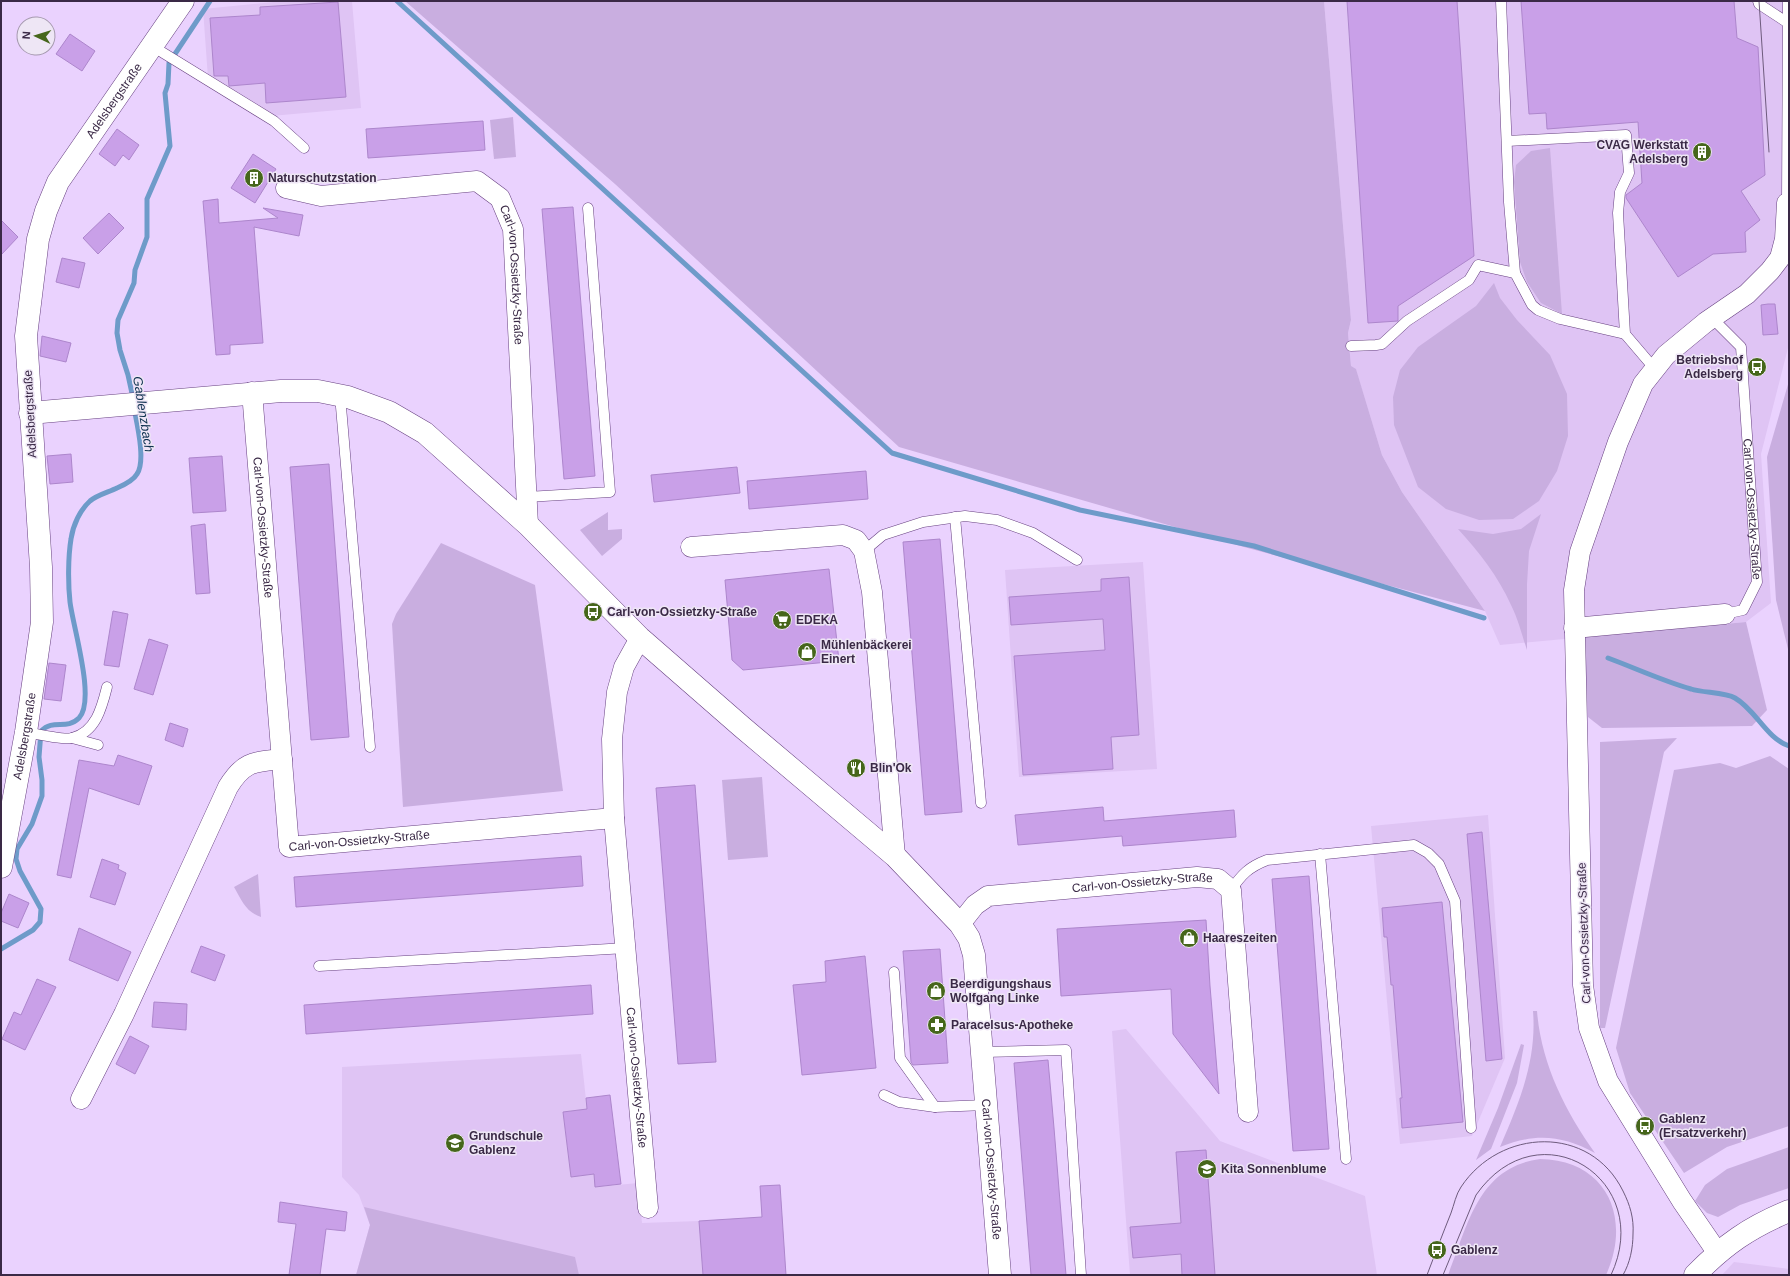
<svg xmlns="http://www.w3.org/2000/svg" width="1790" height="1276" font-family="Arial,sans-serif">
<rect width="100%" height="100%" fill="#ead2fe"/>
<g fill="#dfc4f4">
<polygon points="283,1 352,1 361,108 271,116 208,78 203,9"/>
<polygon points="1324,1 1789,1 1789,344 1761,454 1771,603 1746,622 1500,645 1485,611 1402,492 1382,455 1356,370 1351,367 1348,333 1351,320"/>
<polygon points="1143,562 1157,769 1019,777 1005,570"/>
<polygon points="1488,815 1505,1058 1472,1136 1400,1144 1371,826"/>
<polygon points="1126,1029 1220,1141 1365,1196 1377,1275 1130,1275 1112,1031"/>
<polygon points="581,1054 587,1109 563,1112 571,1177 594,1174 596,1187 638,1183 642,1223 699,1221 764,1249 760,1186 780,1185 786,1275 356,1275 370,1225 359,1195 342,1177 342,1067"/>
<polygon points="1734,1262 1789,1269 1789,1275 1722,1275"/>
</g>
<g fill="#c9aee0">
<polygon points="405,1 1324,1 1351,320 1348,333 1351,366 1356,369 1382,455 1402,492 1485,611 1244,547 899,447 615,184"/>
<polygon points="513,117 516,157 494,159 490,120"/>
<polygon points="1550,148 1562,314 1541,303 1527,282 1520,262 1514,182 1516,165 1531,151"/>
<polygon points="1494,283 1500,298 1517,320 1550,355 1567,394 1568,436 1557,471 1539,501 1513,519 1479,520 1446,509 1418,487 1394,425 1393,397 1400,370 1418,347 1476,306"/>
<polygon points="1789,381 1789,653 1776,600 1767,457"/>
<polygon points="608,512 608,530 622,529 622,539 602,556 580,530"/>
<path d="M1541 514 1529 551 1527 584V650C1522 635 1518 619 1511 605 1498 576 1479 552 1458 529L1493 534 1521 529Z"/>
<polygon points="441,543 535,585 563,791 403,807 392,624 396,614"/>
<polygon points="1746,622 1767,710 1752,726 1602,728 1588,717 1583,637"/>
<polygon points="1677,738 1664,752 1605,1028 1600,1028 1600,742"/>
<polygon points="1770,756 1789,769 1789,1126 1727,1147 1684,1173 1630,1093 1616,1048 1674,770 1720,763 1736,768"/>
<polygon points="762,777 768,857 728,860 722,780"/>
<path d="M258 874 261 917C246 912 242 901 234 887Z"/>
<path d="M1533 1011H1537C1541 1063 1565 1111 1595 1153 1562 1135 1535 1133 1500 1147 1519 1103 1537 1061 1533 1011Z"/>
<polygon points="1521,1044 1524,1045 1517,1083 1491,1149 1476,1160 1498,1108"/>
<polygon points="1789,1147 1789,1188 1740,1205 1718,1217 1707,1213 1695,1201 1705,1185 1727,1169"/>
<path d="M1540 1159C1607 1160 1632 1218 1606 1275H1448C1468 1225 1478 1167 1540 1159Z"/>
<polygon points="364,1207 575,1257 579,1275 356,1275 370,1225"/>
</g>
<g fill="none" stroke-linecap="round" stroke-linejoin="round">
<g stroke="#6e9bc9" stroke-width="5">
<polyline points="397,1 892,453 1080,510 1254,546 1484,618"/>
<polyline points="133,398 128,375 120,350 117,333 118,320 134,283 135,270 147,237 147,199 170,146 165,93 168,84 169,63 210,1"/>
<path d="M1608 658C1635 668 1663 681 1691 689 1703 693 1725 692 1735 698 1756 710 1766 738 1789 746"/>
<path d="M1 949 33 930 40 922 41 909 20 871 16 859 17 849 32 824 42 796V780L39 757 41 731C54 718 66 731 79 718 96 700 73 627 70 602 68 584 68 557 71 539 73 525 80 510 90 501 97 495 109 492 117 488 124 485 133 481 137 474 146 461 137 424 134 408"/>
</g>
</g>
<g fill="#c9a0e8" stroke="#ad86cc">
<polygon points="1347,1 1457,1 1474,256 1398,306 1398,321 1368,323"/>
<polygon points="1521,1 1734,1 1737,38 1758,47 1765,175 1741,191 1760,220 1745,232 1746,252 1713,254 1678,277 1626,198 1626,195 1642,183 1638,122 1547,129 1546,113 1529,114"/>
<polygon points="338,2 346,97 266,103 265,83 229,86 228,76 214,76 210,18 260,15 260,7"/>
<polygon points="70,34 95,51 82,71 56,54"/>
<polygon points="483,121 485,150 368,158 366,129"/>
<polygon points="117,129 139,145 129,160 123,155 115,166 99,154"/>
<polygon points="253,154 276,169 255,203 231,188"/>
<polygon points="218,199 219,223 278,218 263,208 303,215 299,236 254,227 263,343 230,345 230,354 216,355 203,201"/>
<polygon points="573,207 595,476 564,479 542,209"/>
<polygon points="109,213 124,228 98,254 83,238"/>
<polygon points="1,220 18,237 1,255"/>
<polygon points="62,258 85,263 79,288 56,282"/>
<polygon points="1768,304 1775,304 1778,334 1763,335 1761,305"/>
<polygon points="42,336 71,343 66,362 40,356"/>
<polygon points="71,454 73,482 50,484 47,456"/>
<polygon points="222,456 226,511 193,513 189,458"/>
<polygon points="329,464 349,737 311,740 290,467"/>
<polygon points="737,467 740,493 654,502 651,475"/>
<polygon points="866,471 868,499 749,509 747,481"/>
<polygon points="205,524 210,593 196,594 191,526"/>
<polygon points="940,539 962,812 925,815 903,542"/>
<polygon points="829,569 839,661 743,670 732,660 725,580"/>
<polygon points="1129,577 1139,735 1111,737 1113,769 1023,775 1014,656 1105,650 1103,619 1011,625 1009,597 1101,591 1101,579"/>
<polygon points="113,611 128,614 119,667 104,665"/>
<polygon points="149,639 168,645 153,695 134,689"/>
<polygon points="49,663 66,665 61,701 44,699"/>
<polygon points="170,723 188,729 183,747 165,740"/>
<polygon points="118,755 152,766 139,805 89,788 71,878 57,875 79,760 114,766"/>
<polygon points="695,785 716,1062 678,1064 656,788"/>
<polygon points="1103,807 1104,821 1234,810 1236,837 1123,846 1122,836 1018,845 1015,815"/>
<polygon points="1482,832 1502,1059 1486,1061 1467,834"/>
<polygon points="581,856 583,886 296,907 294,877"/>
<polygon points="102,859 119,865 118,869 126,873 115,905 90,897"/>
<polygon points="1309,876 1329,1149 1293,1151 1272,879"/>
<polygon points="9,894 29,903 18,928 1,921 1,913"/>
<polygon points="1442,902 1463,1122 1402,1128 1400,1098 1402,1098 1393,985 1391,985 1387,937 1384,937 1382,908"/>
<polygon points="1206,920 1210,986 1219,1094 1173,1034 1171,989 1061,996 1057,929"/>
<polygon points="79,928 131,952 118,981 69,960"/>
<polygon points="201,946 225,955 215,981 191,972"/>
<polygon points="940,949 948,1063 913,1065 911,1062 903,951"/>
<polygon points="865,956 876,1068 802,1075 793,985 826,982 825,961"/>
<polygon points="37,979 56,987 25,1050 2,1039 14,1012 21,1015"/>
<polygon points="591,985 593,1014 306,1034 304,1005"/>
<polygon points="154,1002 187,1004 186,1030 152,1027"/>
<polygon points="130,1036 149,1046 135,1074 116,1064"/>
<polygon points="1048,1060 1054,1128 1066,1275 1031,1275 1025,1199 1014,1063"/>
<polygon points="610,1095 621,1184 595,1187 594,1174 571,1177 563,1112 587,1109 586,1098"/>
<polygon points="1206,1150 1215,1275 1182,1275 1181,1254 1133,1258 1130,1227 1181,1223 1176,1152"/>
<polygon points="780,1185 786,1275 703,1275 699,1221 762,1217 760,1186"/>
<polygon points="280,1202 347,1212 345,1231 326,1229 320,1275 289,1275 296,1224 278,1222"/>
</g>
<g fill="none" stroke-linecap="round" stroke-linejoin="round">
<defs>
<g id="lane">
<polyline points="1501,1 1509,202 1515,273 1532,305 1538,310 1560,319 1625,334"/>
<polyline points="1758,1 1759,4 1788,23"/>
<polyline points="152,46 274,121 304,148"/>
<polyline points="1507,141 1626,135 1629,173 1620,192 1618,213 1625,334 1654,368"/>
<polyline points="1787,203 1788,1"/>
<path id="s1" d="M1713 319 1741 347 1757 582 1743 610 1725 614"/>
<polyline points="1351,346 1376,345 1382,344 1407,321 1469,280 1478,265 1515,273"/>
<polyline points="340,395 370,747"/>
<polyline points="527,497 610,492 588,208"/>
<polyline points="955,517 981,803"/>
<polyline points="864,551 883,535 923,522 965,516 997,520 1033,533 1077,560"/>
<path d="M26 732C36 734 64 740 72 738 96 732 102 707 107 687"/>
<polyline points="72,738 98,745"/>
<polyline points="1320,854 1346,1159"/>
<path d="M1231 890C1242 874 1249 867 1267 860L1414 845 1428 853 1439 864 1455 901 1471 1128"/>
<polyline points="319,966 626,948"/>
<polyline points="894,972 900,1058 935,1107 986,1105"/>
<polyline points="982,1052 1066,1050 1081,1275"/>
<polyline points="884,1095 899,1102 935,1107"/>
</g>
<g id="street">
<path id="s2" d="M286 188 321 196 477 181 500 198 513 229 528 525"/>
<path id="s3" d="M252 392 289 847 614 818"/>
<polyline points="691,547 843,535 856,540 864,551 872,592 895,856"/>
<polyline points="1574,628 1725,614"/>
<path id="s4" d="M640 638 624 667 617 692 612 739 614 818 648 1208"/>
<path id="s5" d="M960 924 975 905 988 896 1197 877 1218 879 1231 890 1248 1112"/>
<path d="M81 1099 124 1014 228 787C244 761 254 762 282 759"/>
<polyline points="1717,1252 1682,1201 1608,1081 1589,1028 1583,985 1574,590 1580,552 1618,442 1643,384 1666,355 1706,322 1747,294 1770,271 1780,258 1785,239 1787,203"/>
</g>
<g id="secondary">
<path id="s6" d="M30 413 281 391H318L348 397 389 412 425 433 528 525 640 638 742 727 895 856 960 924 969 938 974 955 1000 1275"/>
<path id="s7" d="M1 867 26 732 42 622 41 567 26 336 38 239 46 211 58 182 183 1"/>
<path d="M1695 1275C1724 1245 1750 1227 1789 1211"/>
</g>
</defs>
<use href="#lane" stroke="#674181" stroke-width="11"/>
<use href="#street" stroke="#674181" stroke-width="21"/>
<use href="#secondary" stroke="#674181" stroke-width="23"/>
<use href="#lane" stroke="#fff" stroke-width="10"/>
<use href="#street" stroke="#fff" stroke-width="20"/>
<use href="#secondary" stroke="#fff" stroke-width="22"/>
<g stroke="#6e5b7d" stroke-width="1">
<polyline points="1759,1 1769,152"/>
<path d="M1427 1275C1435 1254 1443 1233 1451 1213 1454 1205 1456 1194 1461 1187 1500 1128 1590 1124 1623 1191 1630 1205 1634 1218 1633 1234 1633 1248 1630 1263 1623 1275"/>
<path d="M1443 1275 1476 1195C1539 1105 1656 1180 1611 1275"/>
</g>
</g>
<defs>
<symbol id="building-disc" viewBox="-11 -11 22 22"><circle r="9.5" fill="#46661b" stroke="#eee6f5"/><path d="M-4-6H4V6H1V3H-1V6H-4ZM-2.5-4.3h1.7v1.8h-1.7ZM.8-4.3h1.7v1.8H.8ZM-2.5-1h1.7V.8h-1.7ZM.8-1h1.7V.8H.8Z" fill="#fff"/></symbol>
<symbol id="bus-disc" viewBox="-11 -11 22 22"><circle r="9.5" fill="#46661b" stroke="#eee6f5"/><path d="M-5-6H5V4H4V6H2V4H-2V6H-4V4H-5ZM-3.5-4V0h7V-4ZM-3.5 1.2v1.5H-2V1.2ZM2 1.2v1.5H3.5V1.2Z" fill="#fff"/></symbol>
<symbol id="supermarket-disc" viewBox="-11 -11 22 22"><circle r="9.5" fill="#46661b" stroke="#eee6f5"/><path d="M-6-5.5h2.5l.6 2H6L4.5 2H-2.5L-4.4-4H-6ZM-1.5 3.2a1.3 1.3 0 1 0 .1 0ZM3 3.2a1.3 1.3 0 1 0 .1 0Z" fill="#fff"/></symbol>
<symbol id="shop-disc" viewBox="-11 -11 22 22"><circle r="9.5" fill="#46661b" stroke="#eee6f5"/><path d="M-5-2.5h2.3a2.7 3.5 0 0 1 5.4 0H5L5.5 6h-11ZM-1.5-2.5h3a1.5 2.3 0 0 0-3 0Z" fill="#fff"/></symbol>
<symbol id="restaurant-disc" viewBox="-11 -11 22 22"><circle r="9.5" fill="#46661b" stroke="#eee6f5"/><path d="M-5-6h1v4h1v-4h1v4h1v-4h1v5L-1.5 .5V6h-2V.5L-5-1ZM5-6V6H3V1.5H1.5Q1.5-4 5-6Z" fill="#fff"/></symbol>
<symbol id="pharmacy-disc" viewBox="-11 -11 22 22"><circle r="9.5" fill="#46661b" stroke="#eee6f5"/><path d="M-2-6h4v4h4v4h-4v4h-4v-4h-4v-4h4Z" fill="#fff"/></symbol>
<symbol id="school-disc" viewBox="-11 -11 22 22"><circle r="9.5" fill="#46661b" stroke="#eee6f5"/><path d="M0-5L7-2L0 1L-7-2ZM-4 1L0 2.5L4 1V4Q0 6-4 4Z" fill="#fff"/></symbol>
</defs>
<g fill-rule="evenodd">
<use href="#building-disc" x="1691" y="141" width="22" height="22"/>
<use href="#building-disc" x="243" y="167" width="22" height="22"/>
<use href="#bus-disc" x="1746" y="356" width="22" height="22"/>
<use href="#bus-disc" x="582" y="601" width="22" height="22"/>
<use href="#supermarket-disc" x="771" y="609" width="22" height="22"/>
<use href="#shop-disc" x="796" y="641" width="22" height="22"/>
<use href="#restaurant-disc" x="845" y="757" width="22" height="22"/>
<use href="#shop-disc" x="1178" y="927" width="22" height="22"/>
<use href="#shop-disc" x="925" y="980" width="22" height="22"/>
<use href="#pharmacy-disc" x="926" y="1014" width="22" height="22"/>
<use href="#bus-disc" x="1634" y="1115" width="22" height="22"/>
<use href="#school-disc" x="444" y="1132" width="22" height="22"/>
<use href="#school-disc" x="1196" y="1158" width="22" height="22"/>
<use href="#bus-disc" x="1426" y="1239" width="22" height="22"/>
</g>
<g text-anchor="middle" stroke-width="3" stroke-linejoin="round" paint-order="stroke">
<g font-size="12" fill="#3a2946" stroke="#eee6f5">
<text dy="4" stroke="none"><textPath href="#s7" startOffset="792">Adelsbergstraße</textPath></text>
<text dy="4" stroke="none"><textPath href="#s2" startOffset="300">Carl-von-Ossietzky-Straße</textPath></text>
<text transform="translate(30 414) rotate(-93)" y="4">Adelsbergstraße</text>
<text dy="4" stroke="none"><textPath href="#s1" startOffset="202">Carl-von-Ossietzky-Straße</textPath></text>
<text dy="4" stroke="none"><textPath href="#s3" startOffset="136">Carl-von-Ossietzky-Straße</textPath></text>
<text dy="4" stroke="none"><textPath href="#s7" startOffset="133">Adelsbergstraße</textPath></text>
<text dy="4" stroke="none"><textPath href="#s3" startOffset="527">Carl-von-Ossietzky-Straße</textPath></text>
<text dy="4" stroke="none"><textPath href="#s5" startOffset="195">Carl-von-Ossietzky-Straße</textPath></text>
<text transform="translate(1584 933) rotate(-92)" y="4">Carl-von-Ossietzky-Straße</text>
<text dy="4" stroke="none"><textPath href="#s4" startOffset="446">Carl-von-Ossietzky-Straße</textPath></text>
<text dy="4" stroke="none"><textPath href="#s6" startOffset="1381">Carl-von-Ossietzky-Straße</textPath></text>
</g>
<g font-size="12" font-weight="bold" fill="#3a2946" stroke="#eee6f5" text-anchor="start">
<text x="1688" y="149" text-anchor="end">CVAG Werkstatt<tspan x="1688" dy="14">Adelsberg</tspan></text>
<text x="268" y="182">Naturschutzstation</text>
<text x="1743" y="364" text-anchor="end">Betriebshof<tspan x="1743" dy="14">Adelsberg</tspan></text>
<text x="607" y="616">Carl-von-Ossietzky-Straße</text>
<text x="796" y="624">EDEKA</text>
<text x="821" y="649">Mühlenbäckerei<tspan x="821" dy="14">Einert</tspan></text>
<text x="870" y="772">Blin'Ok</text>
<text x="1203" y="942">Haareszeiten</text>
<text x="950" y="988">Beerdigungshaus<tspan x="950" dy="14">Wolfgang Linke</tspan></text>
<text x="951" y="1029">Paracelsus-Apotheke</text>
<text x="1659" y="1123">Gablenz<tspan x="1659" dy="14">(Ersatzverkehr)</tspan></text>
<text x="469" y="1140">Grundschule<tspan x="469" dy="14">Gablenz</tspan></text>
<text x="1221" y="1173">Kita Sonnenblume</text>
<text x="1451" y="1254">Gablenz</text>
</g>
<g font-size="13" font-style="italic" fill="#0f3150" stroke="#eee6f5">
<text transform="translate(144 414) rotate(81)" y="5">Gablenzbach</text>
</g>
</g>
<rect width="1790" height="1276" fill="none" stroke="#3a2946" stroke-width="4"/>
<g transform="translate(36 36) rotate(274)"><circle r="19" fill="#eee6f5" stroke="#a69aaf"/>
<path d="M0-3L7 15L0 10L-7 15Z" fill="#46661b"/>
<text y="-6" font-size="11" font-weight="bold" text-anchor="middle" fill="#3a2946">N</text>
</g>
</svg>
